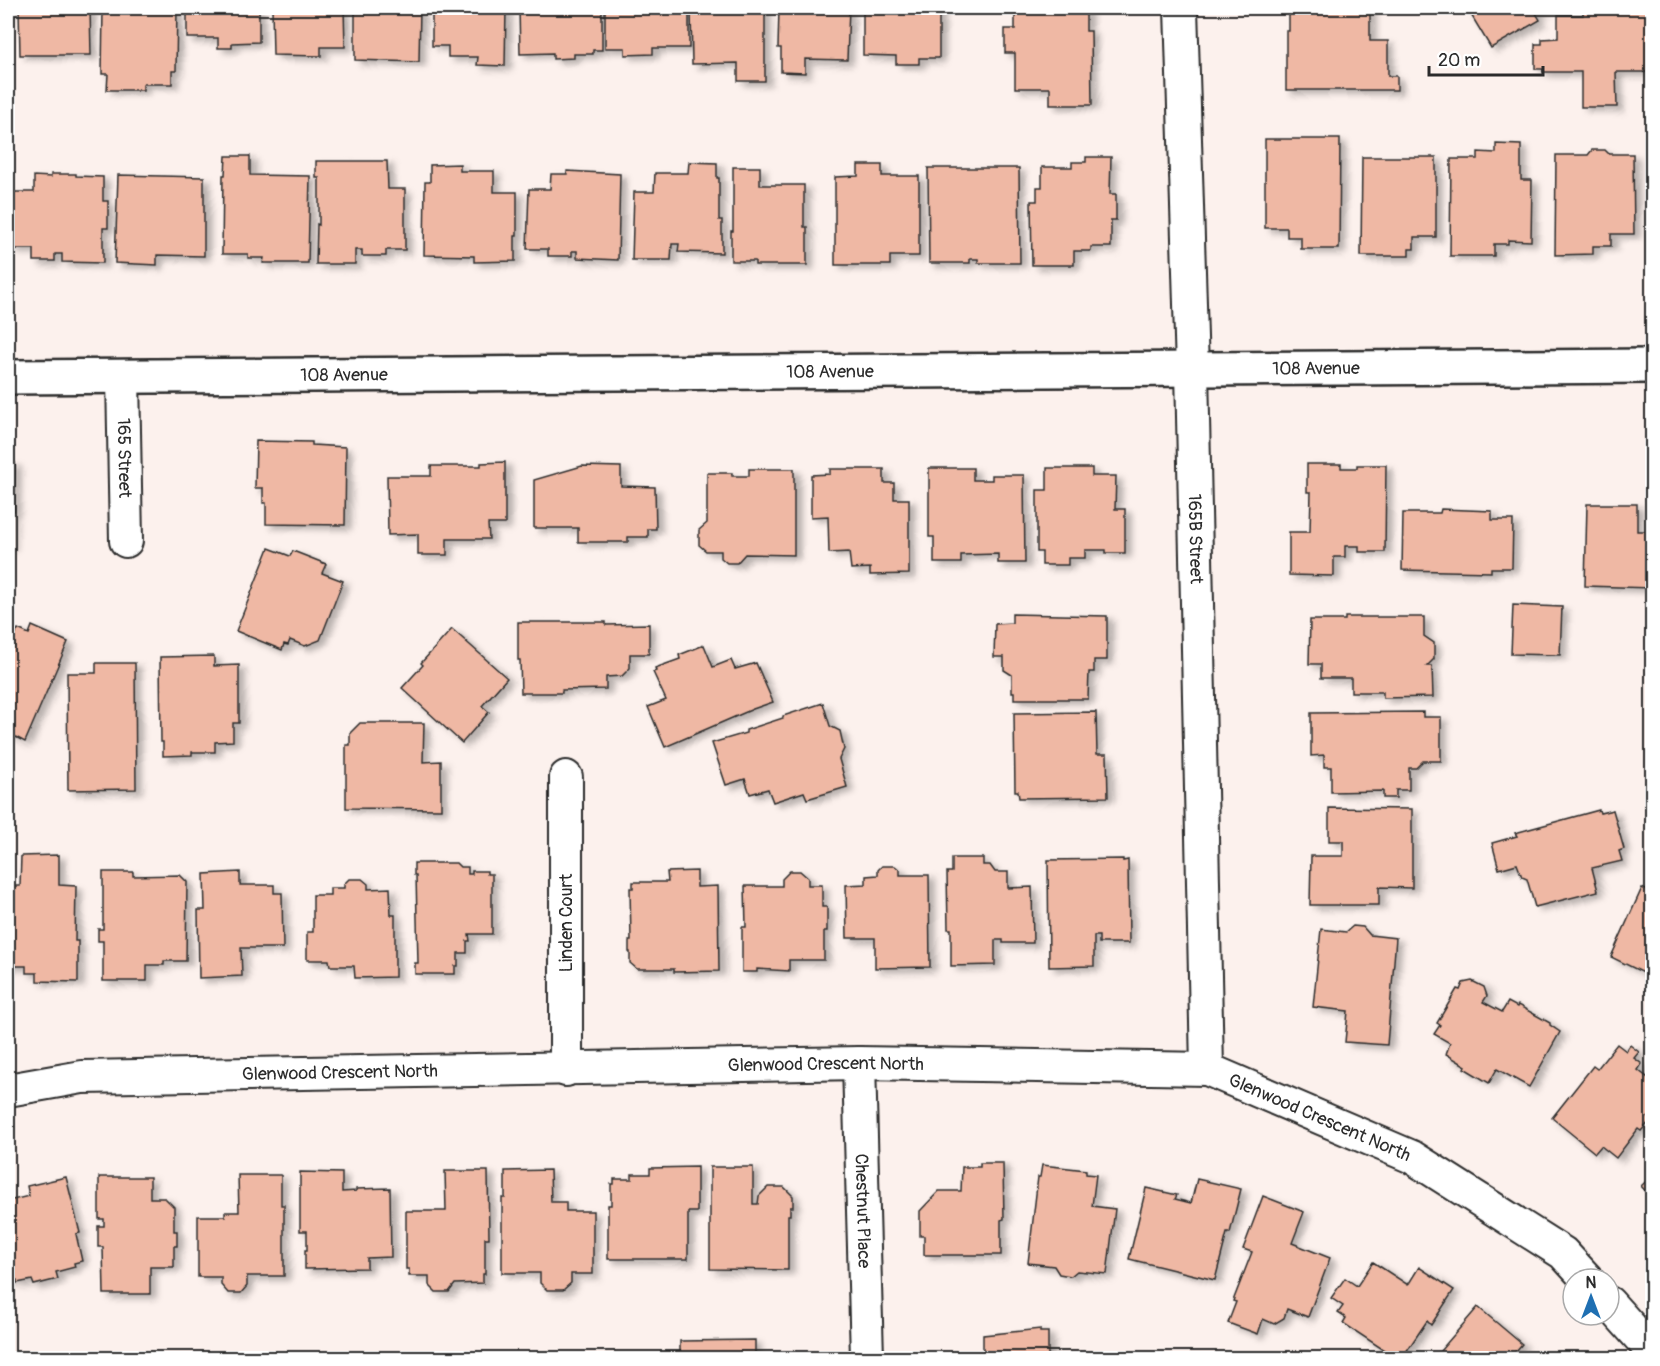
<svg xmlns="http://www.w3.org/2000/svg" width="1660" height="1366" font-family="Pangolin,sans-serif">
<defs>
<filter id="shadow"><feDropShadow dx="6" dy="4" stdDeviation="3" flood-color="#0004"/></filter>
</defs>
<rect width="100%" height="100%" fill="#fcf1ed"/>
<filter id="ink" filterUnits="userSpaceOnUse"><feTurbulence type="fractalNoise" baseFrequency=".0167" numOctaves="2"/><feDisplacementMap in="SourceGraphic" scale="12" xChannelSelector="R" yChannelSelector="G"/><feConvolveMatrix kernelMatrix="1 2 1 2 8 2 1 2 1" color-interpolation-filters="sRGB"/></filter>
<g filter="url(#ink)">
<g fill="#efb8a4" stroke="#2b2b2b" stroke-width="1.5" filter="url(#shadow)">
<polygon points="19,8 90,8 91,55 20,55"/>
<polygon points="103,8 177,8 176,71 172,71 172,84 143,84 143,90 107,90 108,74 102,74"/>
<polygon points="187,8 259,8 259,42 232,43 232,48 218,48 218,38 187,38"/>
<polygon points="272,8 344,8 345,47 321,47 321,56 273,55"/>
<polygon points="355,8 420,8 419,62 355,60"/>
<polygon points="432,8 506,8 505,66 477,65 478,57 448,57 448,46 432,46"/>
<polygon points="519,8 602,8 602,50 593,50 593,54 574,54 574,58 553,59 553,53 520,54"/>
<polygon points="605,8 689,8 689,48 653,48 653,54 625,55 625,48 605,48"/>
<polygon points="691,8 765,8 765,81 738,81 738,63 692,64"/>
<polygon points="779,8 849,8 847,60 805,59 805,73 781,72 781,48 778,48"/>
<polygon points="863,8 939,8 939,58 919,58 919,64 896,64 896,56 863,55"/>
<polygon points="1015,8 1086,8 1086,31 1091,31 1092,105 1050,105 1050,88 1015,88 1015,53 1005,53 1005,29 1015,29"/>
<polygon points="1319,8 1370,8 1370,41 1388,41 1388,76 1397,76 1397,90 1286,90 1286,31 1289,31 1289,10 1319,10"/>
<polygon points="1467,8 1547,8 1536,13 1540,20 1491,48"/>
<polygon points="1583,8 1652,8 1652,72 1616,72 1617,107 1581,107 1581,72 1543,72 1543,69 1535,69 1535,44 1542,44 1542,39 1558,38 1558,15 1583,15"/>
<polygon points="1265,139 1340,139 1339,249 1301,249 1301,237 1287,237 1287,228 1265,228"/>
<polygon points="1496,144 1521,145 1521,180 1532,180 1531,241 1508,240 1508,244 1494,244 1494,256 1450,256 1451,159 1478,159 1478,152 1496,153"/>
<polygon points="1592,150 1605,150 1609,154 1633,154 1634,234 1611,234 1611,246 1593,246 1593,254 1555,255 1556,155 1588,155"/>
<polygon points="226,156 250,156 250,175 310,176 308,263 263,263 264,258 248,258 248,254 222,254 223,175 225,175"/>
<polygon points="1086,157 1111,157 1110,194 1116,194 1116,220 1111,220 1111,247 1091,247 1091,251 1074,251 1074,265 1032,265 1031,201 1037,201 1037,187 1042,187 1042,167 1072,167 1072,162 1086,162"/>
<polygon points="1362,157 1436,157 1436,237 1414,237 1414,249 1409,249 1409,256 1361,256"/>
<polygon points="1648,159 1652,159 1652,228 1649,228"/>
<polygon points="316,161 387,161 388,189 405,189 405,250 386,250 386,256 362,256 362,250 355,250 355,264 316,264 317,224 319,225 319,178 316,178"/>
<polygon points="689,162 717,163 717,178 719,178 719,220 722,220 722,253 678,252 679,244 672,244 671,260 632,260 634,192 654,192 655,173 688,173"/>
<polygon points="460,164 460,171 494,171 494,192 517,192 517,236 515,236 515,261 474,262 474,256 424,255 425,182 430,182 430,165"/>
<polygon points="858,165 882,165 882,176 919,176 919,256 890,256 890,265 835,265 835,177 858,176"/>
<polygon points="733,167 760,167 760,185 804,185 804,227 807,227 807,265 755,265 755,261 731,261 731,231 733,231"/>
<polygon points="928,168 1019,168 1020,263 978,263 978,259 970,259 970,263 929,263"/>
<polygon points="567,171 620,174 618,260 577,258 577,251 572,251 572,256 548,256 548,249 527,249 529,189 550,189 551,174 567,174"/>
<polygon points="51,174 76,174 76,176 103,177 103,201 108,201 108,228 103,228 103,263 62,262 62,254 55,254 55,261 34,261 34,249 12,249 12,192 34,192 34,176 51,177"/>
<polygon points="118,175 204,177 204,256 157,255 157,265 115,263"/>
<polygon points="256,441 312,442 312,445 346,447 345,525 266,524 266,503 263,503 263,488 255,488"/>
<polygon points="505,462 505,524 488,524 489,539 447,539 447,555 418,555 418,534 388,535 387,476 431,476 431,466 481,466 481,463"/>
<polygon points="8,463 15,463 14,511 11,511 10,546 8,548"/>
<polygon points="1307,464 1341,464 1341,468 1357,468 1357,465 1386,465 1385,552 1359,552 1359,546 1345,546 1345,557 1334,557 1334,576 1289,575 1289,532 1310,532 1311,492 1307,492"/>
<polygon points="582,466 621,467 621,486 655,487 656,529 648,529 648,537 628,537 628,542 578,542 578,528 534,528 534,480"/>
<polygon points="929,468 973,468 973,480 992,480 992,475 1024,475 1025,563 998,563 998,554 961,555 961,563 934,563 934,537 929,537"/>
<polygon points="1047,468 1092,468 1092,476 1116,476 1115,509 1125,509 1125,553 1106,553 1106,550 1085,550 1085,558 1068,558 1068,565 1042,565 1042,552 1037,552 1037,490 1047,490"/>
<polygon points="749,469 794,469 794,555 745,554 737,563 727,563 721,558 721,551 706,551 699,545 699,530 707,523 707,473 732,473 732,476 749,476"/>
<polygon points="830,469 884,469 884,483 894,483 894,499 909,499 909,574 870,575 870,568 851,569 849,552 829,553 828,516 811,517 811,475 830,474"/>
<polygon points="1587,504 1637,504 1637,531 1652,531 1652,588 1585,586"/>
<polygon points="1441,509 1492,511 1492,520 1513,520 1512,568 1491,568 1491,572 1402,570 1403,513 1440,513"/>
<polygon points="269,548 290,556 293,551 326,564 322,573 343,581 320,640 305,646 290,640 288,645 284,644 282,650 236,631"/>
<polygon points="1513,605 1562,607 1560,655 1511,654"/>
<polygon points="1012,614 1107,616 1107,660 1094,660 1094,672 1089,672 1088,699 1014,699 1014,692 1012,692 1012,675 1004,670 1004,657 994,657 995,624 1012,623"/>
<polygon points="1345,617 1424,617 1424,636 1434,643 1434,659 1427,666 1432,666 1433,697 1383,698 1383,692 1351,692 1351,678 1321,678 1321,664 1309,664 1310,620 1345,620"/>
<polygon points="518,622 606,622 606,625 649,624 649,654 630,654 630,668 622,676 606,677 606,689 562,690 562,693 521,693 520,660 518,660"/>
<polygon points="32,626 68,642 25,742 8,733 8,631 15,635 18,629 29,634"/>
<polygon points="452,629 507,678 482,706 489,712 462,743 402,688 423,665 421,663"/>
<polygon points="704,645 713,667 731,660 735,669 756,663 773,702 753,709 665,747 648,707 666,700 653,672 656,671 655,668 680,659 679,655"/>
<polygon points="214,656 214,666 239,665 239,723 233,723 233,741 215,742 215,752 192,752 192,755 163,756 163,742 161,742 160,657"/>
<polygon points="96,663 135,663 136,789 68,790 67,673 96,673"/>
<polygon points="823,703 830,726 840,731 844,749 839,759 847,787 807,799 804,792 773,802 768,789 750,794 745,779 726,785 712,743 746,733 746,730 783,718 783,716"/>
<polygon points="1096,712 1097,754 1107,754 1108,797 1019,798 1018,791 1015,791 1014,713"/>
<polygon points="1423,712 1423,717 1441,717 1441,761 1423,761 1416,768 1409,768 1409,790 1396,790 1396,798 1383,798 1383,791 1331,792 1331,767 1324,767 1324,755 1311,756 1311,713"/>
<polygon points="360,723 424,723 423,762 441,761 441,809 346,808 346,745 350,745 350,733"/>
<polygon points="1329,808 1412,809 1412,888 1379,887 1379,905 1310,905 1311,856 1343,856 1343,841 1329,841"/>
<polygon points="1599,810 1600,813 1613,810 1624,849 1619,851 1622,861 1592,868 1598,891 1535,907 1527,879 1522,877 1517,864 1499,869 1492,843 1517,836 1515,833"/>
<polygon points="59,855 59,885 76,886 75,941 78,941 78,982 37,981 37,973 26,973 26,966 8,966 8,886 20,886 21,856"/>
<polygon points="952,858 983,858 983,865 990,865 995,872 1008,872 1008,888 1032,887 1033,943 1003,943 1003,940 995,940 995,965 951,966 951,929 948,929 947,872 952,872"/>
<polygon points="1123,859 1123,861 1128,860 1129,943 1099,943 1099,936 1094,936 1094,966 1049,967 1048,860"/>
<polygon points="414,863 456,863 460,867 468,867 468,874 472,874 472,871 487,871 487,874 492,874 492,934 469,934 470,941 467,941 467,953 458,953 458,966 455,966 455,974 415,974 415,963 418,963 416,875 414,875"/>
<polygon points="882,866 895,866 900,870 900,875 929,875 930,967 875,968 875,938 847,938 846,885 866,884 866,876 878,875 878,870"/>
<polygon points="697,871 697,887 718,886 719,971 674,972 674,969 637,969 630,963 630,952 629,952 629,941 631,941 630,888 633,888 633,882 668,882 667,872"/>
<polygon points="790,871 800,871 808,878 808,885 822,885 822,907 827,907 827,931 824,931 824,960 789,960 789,971 757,969 757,972 742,972 742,927 746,927 745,886 782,886 782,879"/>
<polygon points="103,872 133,872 133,876 180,875 187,882 186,961 164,961 164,965 147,965 147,981 103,981 103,941 98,941 98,929 103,929"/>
<polygon points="240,872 240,885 274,885 274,893 282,893 283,948 241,948 242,976 199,978 198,910 205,910 204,874"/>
<polygon points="349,879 362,879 368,884 368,889 390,888 391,915 395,915 395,977 355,978 354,966 330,966 329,960 307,960 307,932 313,932 313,895 330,895 330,888 344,888 344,884"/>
<polygon points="1642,888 1648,891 1649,889 1652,890 1652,977 1611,957"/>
<polygon points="1353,926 1363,927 1370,935 1396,938 1387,1045 1345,1042 1348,1011 1313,1007 1321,929 1346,932"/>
<polygon points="1472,981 1484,987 1487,996 1483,1002 1502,1012 1508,1002 1517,1007 1518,1005 1550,1023 1550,1025 1560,1032 1529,1087 1497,1069 1489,1083 1464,1068 1466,1066 1446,1054 1450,1043 1434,1034 1440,1025 1437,1023 1457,989 1460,990 1463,983"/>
<polygon points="1617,1044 1626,1051 1630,1045 1639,1052 1634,1058 1642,1064 1638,1070 1652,1081 1650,1087 1652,1089 1652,1113 1648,1118 1651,1120 1641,1131 1638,1129 1616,1158 1601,1146 1595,1153 1552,1118 1593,1066 1597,1069"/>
<polygon points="980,1163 1003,1163 1004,1219 1001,1220 1001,1255 924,1255 924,1236 920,1236 920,1211 939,1191 961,1191 962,1167 980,1167"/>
<polygon points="1042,1165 1086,1170 1086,1174 1096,1175 1092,1206 1115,1209 1107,1274 1077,1271 1071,1276 1059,1274 1054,1266 1028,1263 1038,1177 1040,1177"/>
<polygon points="697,1167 697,1212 688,1212 688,1259 608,1259 608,1205 611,1205 611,1184 614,1184 614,1179 632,1179 632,1174 650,1174 650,1168"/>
<polygon points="710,1167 753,1167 753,1204 758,1204 759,1196 768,1187 784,1187 793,1196 793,1207 790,1207 790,1215 788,1215 788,1270 710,1269"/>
<polygon points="550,1170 551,1202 566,1202 566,1211 593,1211 593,1274 571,1274 571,1283 563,1290 547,1290 540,1283 540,1273 502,1273 502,1198 505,1198 505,1171"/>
<polygon points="445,1171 488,1171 489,1238 485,1238 485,1274 483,1274 483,1283 455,1284 449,1292 436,1292 429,1285 429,1276 409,1276 409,1269 406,1269 406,1211 446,1211"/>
<polygon points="300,1172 342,1173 342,1192 356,1191 356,1189 390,1188 391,1257 367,1258 367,1268 305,1269 305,1250 307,1250 307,1231 300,1231"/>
<polygon points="238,1175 281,1175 281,1205 284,1205 284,1276 247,1276 247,1286 241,1293 228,1293 221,1285 221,1277 198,1277 198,1216 225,1216 225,1212 239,1212"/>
<polygon points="1652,1176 1652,1198 1641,1186"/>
<polygon points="66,1177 80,1233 76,1234 82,1261 74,1263 75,1267 56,1272 58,1279 34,1285 32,1280 17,1283 17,1280 10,1281 8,1271 8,1201 29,1196 27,1186"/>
<polygon points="99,1177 150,1177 150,1198 165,1198 174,1207 174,1231 177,1231 177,1246 174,1246 174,1267 150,1267 150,1294 104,1294 103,1247 98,1247 98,1226 104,1226 104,1219 99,1219"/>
<polygon points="1197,1179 1241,1189 1230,1233 1227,1233 1215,1280 1129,1259 1146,1188 1177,1195 1175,1199 1191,1203"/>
<polygon points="1263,1196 1304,1212 1292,1243 1330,1258 1308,1317 1287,1309 1284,1318 1274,1324 1263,1319 1258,1334 1228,1323 1236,1302 1233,1301 1252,1252 1243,1249"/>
<polygon points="1373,1262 1408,1285 1419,1267 1454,1290 1431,1325 1427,1321 1402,1358 1396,1358 1343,1323 1346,1318 1338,1313 1343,1306 1331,1298 1345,1278 1357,1286"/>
<polygon points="1478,1307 1522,1344 1510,1358 1434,1358"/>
<polygon points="1040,1329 1040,1332 1048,1332 1048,1358 970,1358 970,1356 983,1356 983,1335"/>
<polygon points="755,1340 755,1358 680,1358 680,1341"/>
</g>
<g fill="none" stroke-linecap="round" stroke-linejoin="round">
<defs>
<g id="minor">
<path id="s1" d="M1181 8 1192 370 1207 1069"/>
<path id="s2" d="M123 376 126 541"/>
<polyline points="566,777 566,1070"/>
<path id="s3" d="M859 1063 867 1358"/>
<path id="s4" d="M8 1090 82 1077 859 1063 1207 1069 1412 1157 1563 1253 1587 1279"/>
<polyline points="1609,1303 1652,1351"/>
</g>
<g id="tertiary">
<path id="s5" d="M8 377 1652 366"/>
</g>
</defs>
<use href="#minor" stroke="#2b2b2b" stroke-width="36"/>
<use href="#tertiary" stroke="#2b2b2b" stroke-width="38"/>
<use href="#minor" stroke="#fff" stroke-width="32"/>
<use href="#tertiary" stroke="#fff" stroke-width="33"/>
</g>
</g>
<g text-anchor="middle" stroke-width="4.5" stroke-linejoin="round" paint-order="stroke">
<g font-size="18" fill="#2b2b2b" stroke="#fff">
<text dy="6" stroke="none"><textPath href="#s5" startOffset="1308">108 Avenue</textPath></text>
<text dy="6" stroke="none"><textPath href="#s5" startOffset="822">108 Avenue</textPath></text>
<text dy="6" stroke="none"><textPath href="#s5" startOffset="336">108 Avenue</textPath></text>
<text dy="6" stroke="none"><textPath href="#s2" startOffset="82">165 Street</textPath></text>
<text dy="6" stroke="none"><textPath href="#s1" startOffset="531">165B Street</textPath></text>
<text transform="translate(566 923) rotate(-90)" y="6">Linden Court</text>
<text dy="6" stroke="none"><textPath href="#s4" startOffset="819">Glenwood Crescent North</textPath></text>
<text dy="6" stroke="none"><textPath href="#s4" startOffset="333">Glenwood Crescent North</textPath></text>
<text dy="6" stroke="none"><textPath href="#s4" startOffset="1323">Glenwood Crescent North</textPath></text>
<text dy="6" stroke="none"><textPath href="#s3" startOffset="148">Chestnut Place</textPath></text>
</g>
</g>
<rect width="1660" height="1366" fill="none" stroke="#fff" stroke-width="30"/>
<rect x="15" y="15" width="1630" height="1336" fill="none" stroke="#2b2b2b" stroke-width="2" filter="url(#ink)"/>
<g transform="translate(1591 1297)"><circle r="28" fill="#ffffff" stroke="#aaaaaa" stroke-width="1.5"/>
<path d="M0-4.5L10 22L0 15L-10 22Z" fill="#1f6fb2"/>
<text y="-9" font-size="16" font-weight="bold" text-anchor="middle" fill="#2b2b2b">N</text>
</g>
<path d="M1429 66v9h114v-9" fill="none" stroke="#2b2b2b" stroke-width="3"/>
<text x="1438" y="66" font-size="18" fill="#2b2b2b" stroke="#ffffff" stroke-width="4.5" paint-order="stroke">20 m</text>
</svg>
